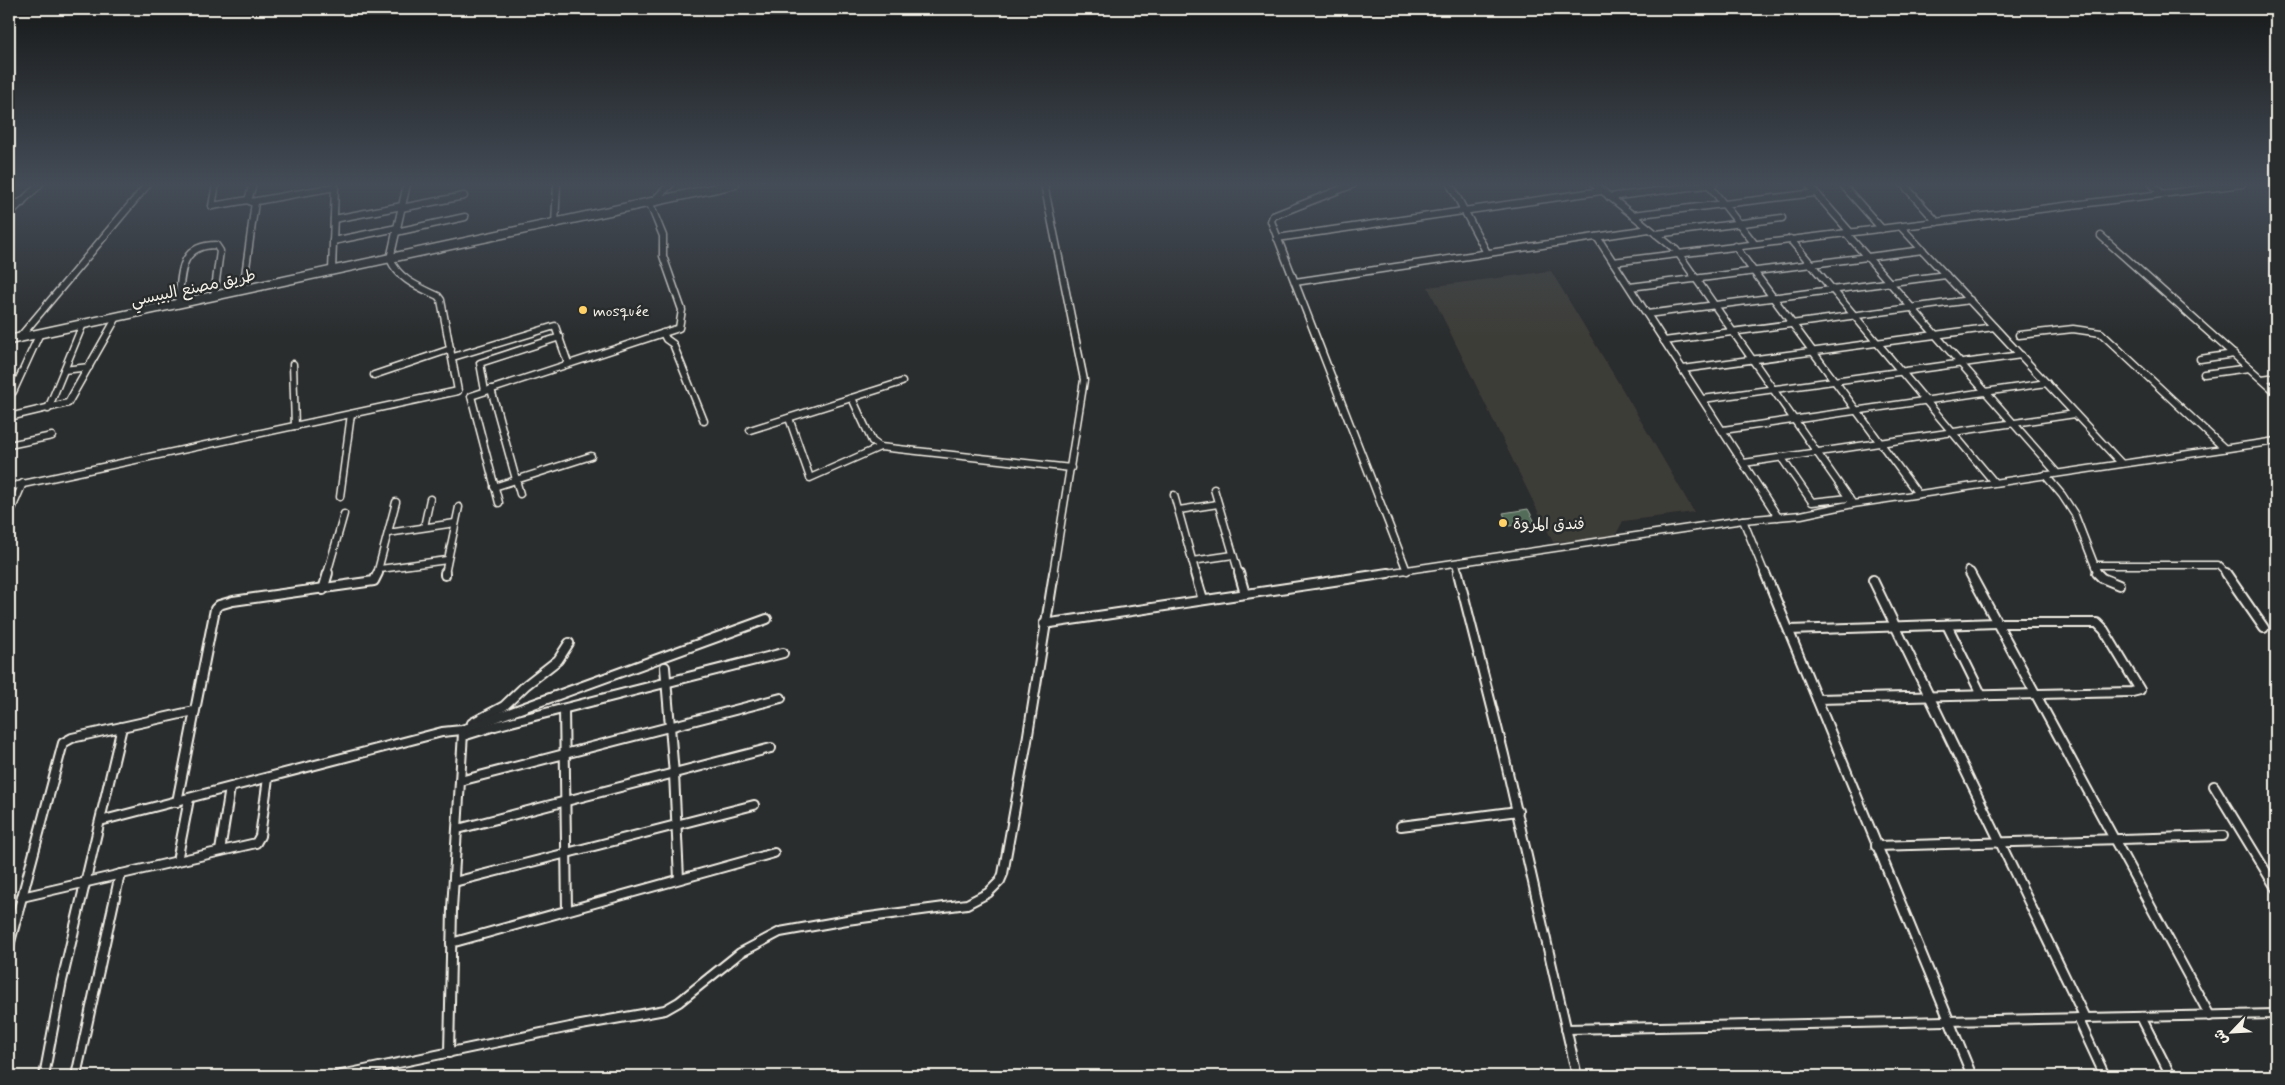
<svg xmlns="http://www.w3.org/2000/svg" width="2285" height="1085" font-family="Mynerve,'Playpen Sans Arabic',sans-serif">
<rect width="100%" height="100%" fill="#2a2d2e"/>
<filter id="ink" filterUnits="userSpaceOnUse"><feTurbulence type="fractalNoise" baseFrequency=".02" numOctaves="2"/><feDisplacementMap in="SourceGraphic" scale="10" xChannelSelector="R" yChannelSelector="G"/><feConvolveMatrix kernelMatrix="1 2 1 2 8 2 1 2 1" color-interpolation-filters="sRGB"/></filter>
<g filter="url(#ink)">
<polygon fill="#3e3c39" points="1551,271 1624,392 1694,512 1623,521 1614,538 1553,542 1428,287"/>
<polygon fill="#536c5a" stroke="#a4aea1" points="1528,509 1535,522 1509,526 1503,513"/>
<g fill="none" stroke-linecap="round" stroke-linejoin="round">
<defs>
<g id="minor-far1">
<polyline points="216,184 212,206 248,200"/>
<polyline points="253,184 248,200 251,202 335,187 332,271"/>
<polyline points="1044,184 1084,380 1053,574"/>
<polyline points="1354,184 1273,216 1271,221 1407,571"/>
<polyline points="1450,184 1487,253"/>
<polyline points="1594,184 1676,250 1853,504"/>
<polyline points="1708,184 1754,243"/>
<polyline points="1808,184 1850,232"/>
<polyline points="1842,184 1882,229"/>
<polyline points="1903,184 1937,222"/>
<polyline points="2152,184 2162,194"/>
<polyline points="1609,197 1714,184"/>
<polyline points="9,203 22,203"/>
<polyline points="401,208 464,196"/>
<polyline points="9,214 40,184"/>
<polyline points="1632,215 1815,193"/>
<polyline points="334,219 402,206"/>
<polyline points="555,224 557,184"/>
<polyline points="1901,227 2121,463"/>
<polyline points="396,232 465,217"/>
<polyline points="1846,233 2057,473"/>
<polyline points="1656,234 1782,218"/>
<polyline points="2101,236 2276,392"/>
<polyline points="1597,237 1778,517"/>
<polyline points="1277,238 1601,191"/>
<polyline points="1790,239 1994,482"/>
<polyline points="333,241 397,228"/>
<polyline points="1735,246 1918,494"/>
<polyline points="1613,262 2242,184"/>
<polyline points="1295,282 1649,229"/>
<polyline points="1630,287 1923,250"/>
<polyline points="243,290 255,202"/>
<path d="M178 304C182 275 178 245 216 245L220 251 214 296"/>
<polyline points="1647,314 1946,275"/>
<polyline points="663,333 666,339 673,344 704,421"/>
<polyline points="2019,335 2073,329 2101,333 2224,448"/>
<polyline points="20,337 148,184"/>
<polyline points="1664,341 1970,300"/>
<polyline points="453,357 555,326 568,363"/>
<polyline points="2200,359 2234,354"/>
<polyline points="293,364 295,426"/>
<polyline points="1683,369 1994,327"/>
<polyline points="64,370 89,367"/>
<polyline points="2204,374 2249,368"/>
<polyline points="374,375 451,349"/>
<polyline points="2262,379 2276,377"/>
<polyline points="491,389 520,494"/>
<polyline points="485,391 480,363 560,337"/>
<polyline points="13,392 40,333"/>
<polyline points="852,398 872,441 880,447 1071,468"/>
<polyline points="1703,399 2021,355"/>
<polyline points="48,409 83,324"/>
<polyline points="9,417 68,403 117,317"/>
<polyline points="789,418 810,478 880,447"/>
<polyline points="750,430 902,382"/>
<polyline points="1723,430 2047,383"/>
<polyline points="9,445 52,436"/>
<polyline points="1781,457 1812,502 1849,498"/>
<polyline points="1744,463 2075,414"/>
<polyline points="2045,475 2062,495 2075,515 2098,574"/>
<path d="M9 487 458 391 441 300 438 296C419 287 399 280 390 259L407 184"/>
<polyline points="494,487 591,456"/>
<polyline points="1214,489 1239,574"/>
<polyline points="1174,495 1196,574"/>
<polyline points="340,497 351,414"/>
<polyline points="499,503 471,396 679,328 682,310 663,256 663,236 650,204 671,184"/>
<polyline points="1179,510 1218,504"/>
<polyline points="9,516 23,483"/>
<polyline points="1743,520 1765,574"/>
<polyline points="424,527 430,499"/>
<polyline points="388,533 455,523"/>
<polyline points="1192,561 1233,555"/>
<polyline points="1456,564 1459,574"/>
<polyline points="2095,565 2218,565 2227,574"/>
<polyline points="380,569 447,560"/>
<polyline points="1968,570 1970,574"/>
<polyline points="327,574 344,514"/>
<polyline points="377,574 396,502"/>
<polyline points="445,574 459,507"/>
<polyline points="1380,574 1743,520 1801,515 1853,504 2276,441"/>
</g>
<g id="minor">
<polyline points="1195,573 1203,600"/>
<polyline points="1239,573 1245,594"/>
<polyline points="1458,573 1504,755 1577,1076"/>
<polyline points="1765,573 1972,1076"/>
<polyline points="1970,573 2210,1016"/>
<polyline points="2097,573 2102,578 2119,585"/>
<polyline points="2226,573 2264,628"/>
<polyline points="445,575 445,573"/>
<polyline points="1873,580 2085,1018"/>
<polyline points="323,590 328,573"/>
<polyline points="1044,624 1388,573"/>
<polyline points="1947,625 1981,694"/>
<polyline points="1789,630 1997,623 2097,623 2104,630 2140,690 2132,692 1817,699"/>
<polyline points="665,667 674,774 679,879"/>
<polyline points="564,709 567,910"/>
<polyline points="472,723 504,706 526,685 558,660 569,643"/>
<polyline points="463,736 495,726 783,653"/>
<polyline points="460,781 781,698"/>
<polyline points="2214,786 2276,888"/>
<polyline points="177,802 215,609 219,605 233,601 374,581 378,573"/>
<polyline points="100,821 442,732 462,730 767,619"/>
<polyline points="1401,826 1518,811"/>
<polyline points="458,829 771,748"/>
<polyline points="1876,846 2223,836"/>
<polyline points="220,851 230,788"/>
<polyline points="177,861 189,799"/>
<polyline points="454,882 754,805"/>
<polyline points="22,897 256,843 260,836 268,778"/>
<polyline points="451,943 774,853"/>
<polyline points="9,946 63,743 72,738 194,711"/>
<polyline points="2141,1017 2171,1076"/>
<polyline points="2078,1018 2105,1076"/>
<polyline points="1566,1029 2276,1014"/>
<polyline points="449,1053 452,909 463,733"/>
<polyline points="44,1076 62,981 122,727"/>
<polyline points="76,1076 120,874"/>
<polyline points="336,1076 570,1027 665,1010 679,1002 740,953 780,932 847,920 967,904 988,893 1000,881 1003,874 1027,741 1054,573"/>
</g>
<polyline id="major" points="9,340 735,184"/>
</defs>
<use href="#minor-far1" stroke="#f4f1e8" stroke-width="9"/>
<use href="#minor" stroke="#f4f1e8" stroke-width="12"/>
<use href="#major" stroke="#f4f1e8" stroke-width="11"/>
<use href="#minor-far1" stroke="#2a2d2e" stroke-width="6"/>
<use href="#minor" stroke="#2a2d2e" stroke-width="8"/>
<use href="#major" stroke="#2a2d2e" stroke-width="8"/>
</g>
</g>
<linearGradient id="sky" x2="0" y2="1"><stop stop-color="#171919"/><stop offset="0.55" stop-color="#444c57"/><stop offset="1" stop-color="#444c57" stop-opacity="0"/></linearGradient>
<rect width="2285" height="336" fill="url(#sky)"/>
<g fill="#ffd166" stroke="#2a2d2e" stroke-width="2">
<circle cx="583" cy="310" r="5"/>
<circle cx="1503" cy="523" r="5"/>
</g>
<g text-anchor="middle" stroke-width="5" stroke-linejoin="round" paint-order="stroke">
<g font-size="16" fill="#f4f1e8" stroke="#2a2d2e">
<text transform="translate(193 287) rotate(-12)" y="6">طريق مصنع البيبسي</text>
</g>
<g font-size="16" fill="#f4f1e8" stroke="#2a2d2e" text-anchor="start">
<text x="593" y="316">mosquée</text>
<text x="1513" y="529">فندق المروة</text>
</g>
</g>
<rect width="2285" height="1085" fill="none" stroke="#2a2d2e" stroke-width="30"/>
<rect x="15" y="15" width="2255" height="1055" fill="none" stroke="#f4f1e8" stroke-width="2" filter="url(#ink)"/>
<g transform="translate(2232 1032) rotate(245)" stroke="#2a2d2e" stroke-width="4" paint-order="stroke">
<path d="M0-4L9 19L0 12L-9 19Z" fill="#f4f1e8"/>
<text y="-8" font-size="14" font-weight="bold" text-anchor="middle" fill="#f4f1e8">ش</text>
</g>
</svg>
